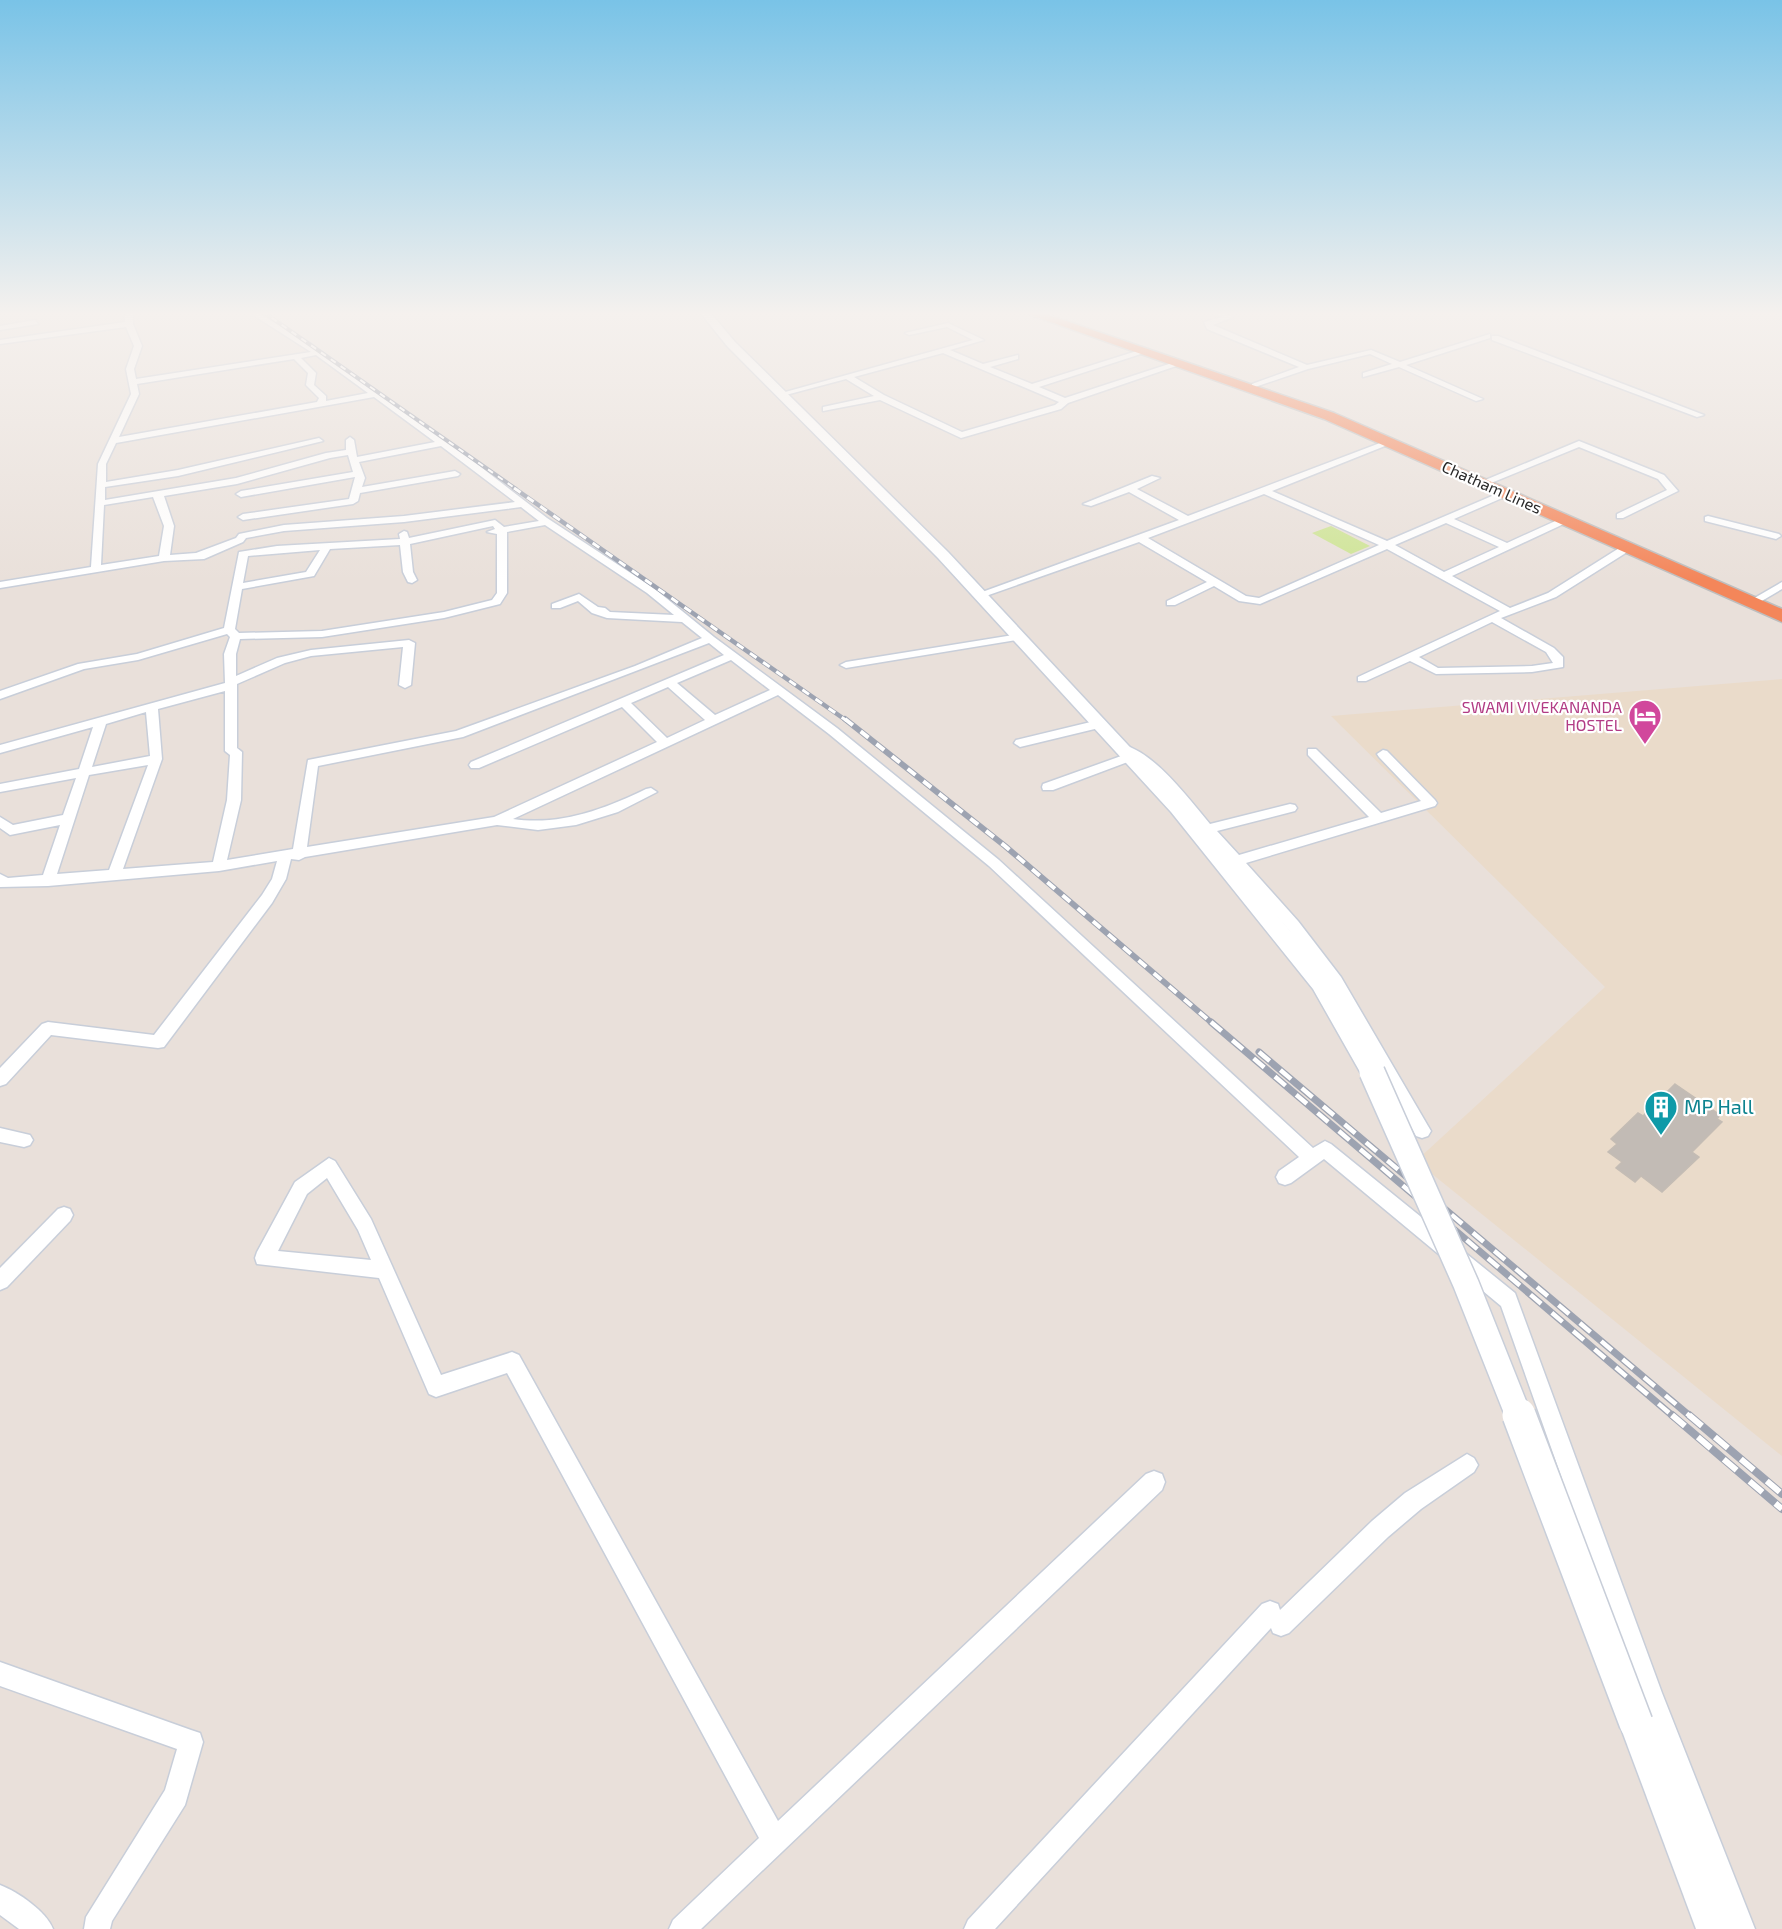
<svg xmlns="http://www.w3.org/2000/svg" width="1782" height="1929" font-family="'Exo 2',sans-serif">
<rect width="100%" height="100%" fill="#e9e0da"/>
<polygon fill="#eadbca" points="1782,679 1782,1456 1416,1161 1605,987 1331,716"/>
<polygon fill="#cee495" points="1331,526 1370,546 1351,554 1312,533"/>
<polygon fill="#c2bbb5" stroke="#c4bcb4" stroke-width="1.5" points="1675,1084 1720,1115 1717,1119 1722,1122 1692,1152 1699,1157 1662,1192 1641,1176 1635,1182 1616,1168 1622,1162 1608,1152 1617,1144 1611,1139 1638,1113 1643,1116"/>
<g fill="none" stroke-linecap="round" stroke-linejoin="round">
<defs>
<g id="street">
<polygon points="0,311 15,311 0,314"/>
<path d="M125 311H133V324L142 346 134 369 136 379 311 352 247 311H254L308 342 468 457 547 518 655 589 714 637 837 728 999 860 1313 1148 1325 1141 1331 1144 1515 1293 1662 1693 1755 1929H1729L1638 1693 1501 1306 1324 1159 1291 1183 1285 1185 1279 1183 1276 1177 1279 1171 1299 1157 989 866 829 734 778 695 513 819C560 826 605 809 646 789L651 788 657 792 618 812 576 825 538 830 497 825 305 857 299 860 291 859 286 879 272 903 164 1047 158 1048 51 1035 6 1084 0 1086V1068L42 1024 48 1022 154 1035 262 895 272 879 277 861 219 871 48 886 0 887V874L8 878 43 875 60 825 10 835 0 828V817L13 825 63 815 76 778 0 792V784L79 769 93 727 0 753V745L225 683 224 654 230 637 227 634 138 660 84 669 0 699V691L78 664 137 654 224 628 239 552 277 546 400 539 399 534 404 531 407 532 409 538 495 520 504 527 539 521 521 507 404 522 284 531 246 538 243 542 204 559 164 561 0 588V582L91 567 98 464 131 394 126 369 134 346 126 327 0 344V340L125 322ZM316 355 368 393 326 401V396L314 385 316 373 301 358ZM294 359 308 373 306 385 319 398 317 402 119 437 139 394 137 384ZM374 397 435 442 357 457 354 440 350 437 346 440V450L326 453 236 478 105 500V487L178 476 323 441 319 438 178 470 106 482V464L116 443ZM441 446 515 502 404 516 284 525 239 534 236 538 196 553 170 555 174 526 164 496 237 484 330 458 348 455 353 472 241 491 236 494 241 497 355 477 349 499 243 514 238 517 243 520 353 504 358 501 360 493 458 476 460 474 455 471 362 487 365 478 359 462ZM153 497 164 526 159 556 101 565 104 505ZM545 525 647 593 674 615 610 612 605 608 598 607 579 594 552 604V608H560L578 601 592 613 607 618 682 622 702 638 635 666 456 731 308 760 293 849 227 860 241 800 242 752 237 748V684L285 663 311 656 403 647 399 685 405 688 411 685 415 643 409 640 311 650 277 658 236 676V654L240 639 322 637 444 618 500 604 507 593V532ZM493 526 495 529 487 532 497 534V593L492 600 444 612 322 631 239 633 235 629 242 589 314 576 330 549 400 545 403 572 408 582 412 583 417 580 413 572 410 544ZM320 550 306 572 243 583 248 556ZM709 643 724 655 471 762 469 765 471 768H479L622 707 657 742 494 817 307 847 318 766 463 737ZM731 660 770 690 715 715 677 683ZM668 687 705 720 667 738 631 703ZM225 691V751L230 755 227 800 213 862 123 869 162 759 158 709ZM146 712 150 756 92 767 106 724ZM148 765 109 870 57 874 89 775Z"/>
<polygon points="1209,311 1218,311 1233,317 1213,325 1307,365 1371,350 1400,362 1490,334 1490,338 1406,365 1483,399 1476,401 1399,367 1363,377 1363,373 1392,364 1370,354 1308,369 1252,388 1252,384 1299,367 1207,329 1204,322 1222,317"/>
<polygon points="35,320 38,324 0,330 0,326"/>
<path d="M948 323 984 340 950 350 983 364 1018 355V359L990 367 1032 384 1140 350 1147 352 1039 387 1065 398 1175 362 1182 364 1068 403 1061 409 961 438 880 400 823 411V407L874 396 846 379 782 396 778 394 973 340 947 327 909 335 905 333ZM943 353 1059 402 1055 405 962 432 884 395 854 377Z"/>
<polygon points="1492,336 1498,336 1704,415 1697,417 1492,340"/>
<path d="M1388 440 1395 442 1272 491 1387 541 1506 490 1509 491V495L1454 519 1507 543 1562 518H1568V522L1452 576 1510 608 1548 593 1624 545H1632V549L1556 597 1501 618 1554 648 1563 657V667L1532 672 1436 674 1410 661 1366 681H1358V677L1500 611 1387 549 1260 604 1239 601 1214 586 1175 605H1167V601L1207 582 1139 542 983 597 974 595 1179 520 1129 492 1091 506 1083 504 1152 476 1160 478 1137 489 1188 516ZM1264 494 1379 545 1259 598 1246 596 1148 538ZM1446 523 1499 547 1444 572 1395 545ZM1492 622 1546 652 1553 663 1532 666 1438 668 1419 657Z"/>
<polygon points="1579,441 1664,475 1678,491 1623,518 1617,518 1617,514 1667,490 1658,479 1579,447 1491,483 1483,481"/>
<polygon points="1708,516 1779,534 1781,536 1776,539 1705,521 1705,517"/>
<polygon points="1782,582 1782,589 1760,602 1751,600"/>
<polygon points="1019,634 1025,637 1023,639 846,668 840,665 846,662"/>
<polygon points="1099,720 1103,721 1103,727 1020,747 1014,743 1016,740"/>
<path d="M1124 745C1156 754 1189 799 1210 824L1290 804 1295 805 1297 808 1295 811 1217 831 1239 855 1369 817 1308 755V749H1316L1381 813 1421 801 1379 757 1377 754 1383 750 1387 751 1435 800 1437 803 1435 806 1246 863 1298 921 1341 977 1428 1126 1431 1131 1428 1136 1422 1138 1416 1136 1353 1022 1317 966 1288 929 1169 792 1133 760 1053 790H1043L1042 787 1043 784 1124 755 1118 749Z"/>
<polygon points="0,1128 30,1135 33,1140 30,1145 24,1147 0,1142"/>
<path d="M329 1158 335 1161 371 1219 441 1375 512 1352 519 1355 778 1821 1146 1474 1154 1471 1162 1474 1165 1482 1162 1490 701 1929H669L673 1920 759 1838 507 1373 436 1397 429 1394 379 1278 257 1264 255 1258 257 1252 295 1182ZM327 1178 358 1230 371 1260 278 1251 307 1194Z"/>
<polygon points="64,1207 70,1209 73,1215 70,1221 7,1287 0,1290 0,1268 58,1209"/>
<polygon points="1467,1454 1474,1458 1478,1465 1474,1472 1421,1509 1388,1537 1289,1633 1281,1636 1273,1633 1271,1628 995,1929 964,1929 968,1920 1262,1604 1270,1601 1278,1604 1280,1610 1372,1521 1405,1493"/>
<polygon points="0,1662 191,1730 200,1733 203,1742 185,1805 112,1921 110,1929 84,1929 86,1917 165,1790 177,1749 0,1686"/>
<path d="M0 1885C18 1892 46 1911 53 1929H19L0 1915Z"/>
</g>
<g id="secondary">
<polygon points="699,311 709,311 735,342 948,552 1183,804 1329,977 1380,1065 1383,1072 1380,1079 1372,1081 1364,1079 1313,989 1171,812 938,558 727,346"/>
<polygon points="1636,1706 1648,1711 1734,1929 1696,1929 1619,1723 1624,1711"/>
</g>
<polygon id="highway" points="1020,311 1037,311 1334,413 1782,609 1782,622 1324,419"/>
</defs>
<use href="#street" stroke="#c8ced9" stroke-width="3"/>
<use href="#secondary" stroke="#c8ced9" stroke-width="3"/>
<use href="#highway" stroke="#bebebe" stroke-width="3"/>
<use href="#street" fill="#fff" fill-rule="evenodd"/>
<use href="#secondary" fill="#fff" fill-rule="evenodd"/>
<use href="#highway" fill="#f4865a" fill-rule="evenodd"/>
<defs>
<polyline id="rail-far4" points="262,311 516,489"/>
<polyline id="rail-far3" points="514,488 847,721"/>
<polyline id="rail-far2" points="845,719 1005,846 1212,1023"/>
<g id="rail-far1">
<polyline points="1211,1022 1674,1417"/>
<polyline points="1259,1052 1691,1417"/>
</g>
<g id="rail">
<polyline points="1672,1415 1782,1509"/>
<polyline points="1689,1415 1782,1494"/>
</g>
</defs>
<use href="#rail-far4" stroke="#9da3b1" stroke-width="4"/>
<use href="#rail-far3" stroke="#9da3b1" stroke-width="4.5"/>
<use href="#rail-far2" stroke="#9da3b1" stroke-width="6"/>
<use href="#rail-far1" stroke="#9da3b1" stroke-width="7"/>
<use href="#rail" stroke="#9da3b1" stroke-width="8"/>
<use href="#rail-far4" stroke="#fff" stroke-width="2" stroke-dasharray="6" stroke-linecap="butt"/>
<use href="#rail-far3" stroke="#fff" stroke-width="3" stroke-dasharray="8" stroke-linecap="butt"/>
<use href="#rail-far2" stroke="#fff" stroke-width="4" stroke-dasharray="10" stroke-linecap="butt"/>
<use href="#rail-far1" stroke="#fff" stroke-width="4.5" stroke-dasharray="14" stroke-linecap="butt"/>
<use href="#rail" stroke="#fff" stroke-width="6" stroke-dasharray="17" stroke-linecap="butt"/>
<defs>
<polyline id="secondary-bridge-far1" points="1372,1072 1466,1284 1519,1417"/>
<polyline id="secondary-bridge" points="1519,1415 1636,1723"/>
</defs>
<use href="#secondary-bridge-far1" stroke="#c8ced9" stroke-width="28" stroke-linecap="butt"/>
<use href="#secondary-bridge" stroke="#c8ced9" stroke-width="36" stroke-linecap="butt"/>
<use href="#secondary-bridge-far1" stroke="#fff" stroke-width="25"/>
<use href="#secondary-bridge" stroke="#fff" stroke-width="33"/>
</g>
<linearGradient id="sky" x2="0" y2="1"><stop stop-color="#79c3e7"/><stop offset="0.54" stop-color="#f5f1ee"/><stop offset="1" stop-color="#f5f1ee" stop-opacity="0"/></linearGradient>
<rect width="1782" height="581" fill="url(#sky)"/>
<defs>
<symbol id="hotel-pin" viewBox="-11 -11 22 30"><path d="M0 17L-7.5 6A9.5 9.5 0 1 1 7.5 6Z" fill="#d1479c" stroke="#fff"/><path d="M-6-4.5h1.5V1H6V5H4.5V3h-9V5H-6ZM-4 0a1.8 1.8 0 1 1 3.6 0ZM.5 0V-2.5h3Q6-2.5 6 0Z" fill="#fff"/></symbol>
<symbol id="building-pin" viewBox="-11 -11 22 30"><path d="M0 17L-7.5 6A9.5 9.5 0 1 1 7.5 6Z" fill="#0f9aa8" stroke="#fff"/><path d="M-4-6H4V6H1V3H-1V6H-4ZM-2.5-4.3h1.7v1.8h-1.7ZM.8-4.3h1.7v1.8H.8ZM-2.5-1h1.7V.8h-1.7ZM.8-1h1.7V.8H.8Z" fill="#fff"/></symbol>
</defs>
<g fill-rule="evenodd">
<use href="#hotel-pin" x="1626" y="697" width="38" height="52"/>
<use href="#building-pin" x="1642" y="1088" width="38" height="52"/>
</g>
<g text-anchor="middle" stroke-width="4.5" stroke-linejoin="round" paint-order="stroke">
<g font-size="16" fill="#272727" stroke="#fff">
<text transform="translate(1492 487) rotate(24)" y="6">Chatham Lines</text>
</g>
<g font-size="16" fill="#b23c85" stroke="#fff" text-anchor="end">
<text x="1622" y="713">SWAMI VIVEKANANDA<tspan x="1622" dy="18">HOSTEL</tspan></text>
</g>
<g font-size="20" fill="#0d838f" stroke="#fff" text-anchor="start">
<text x="1684" y="1114">MP Hall</text>
</g>
</g>
</svg>
